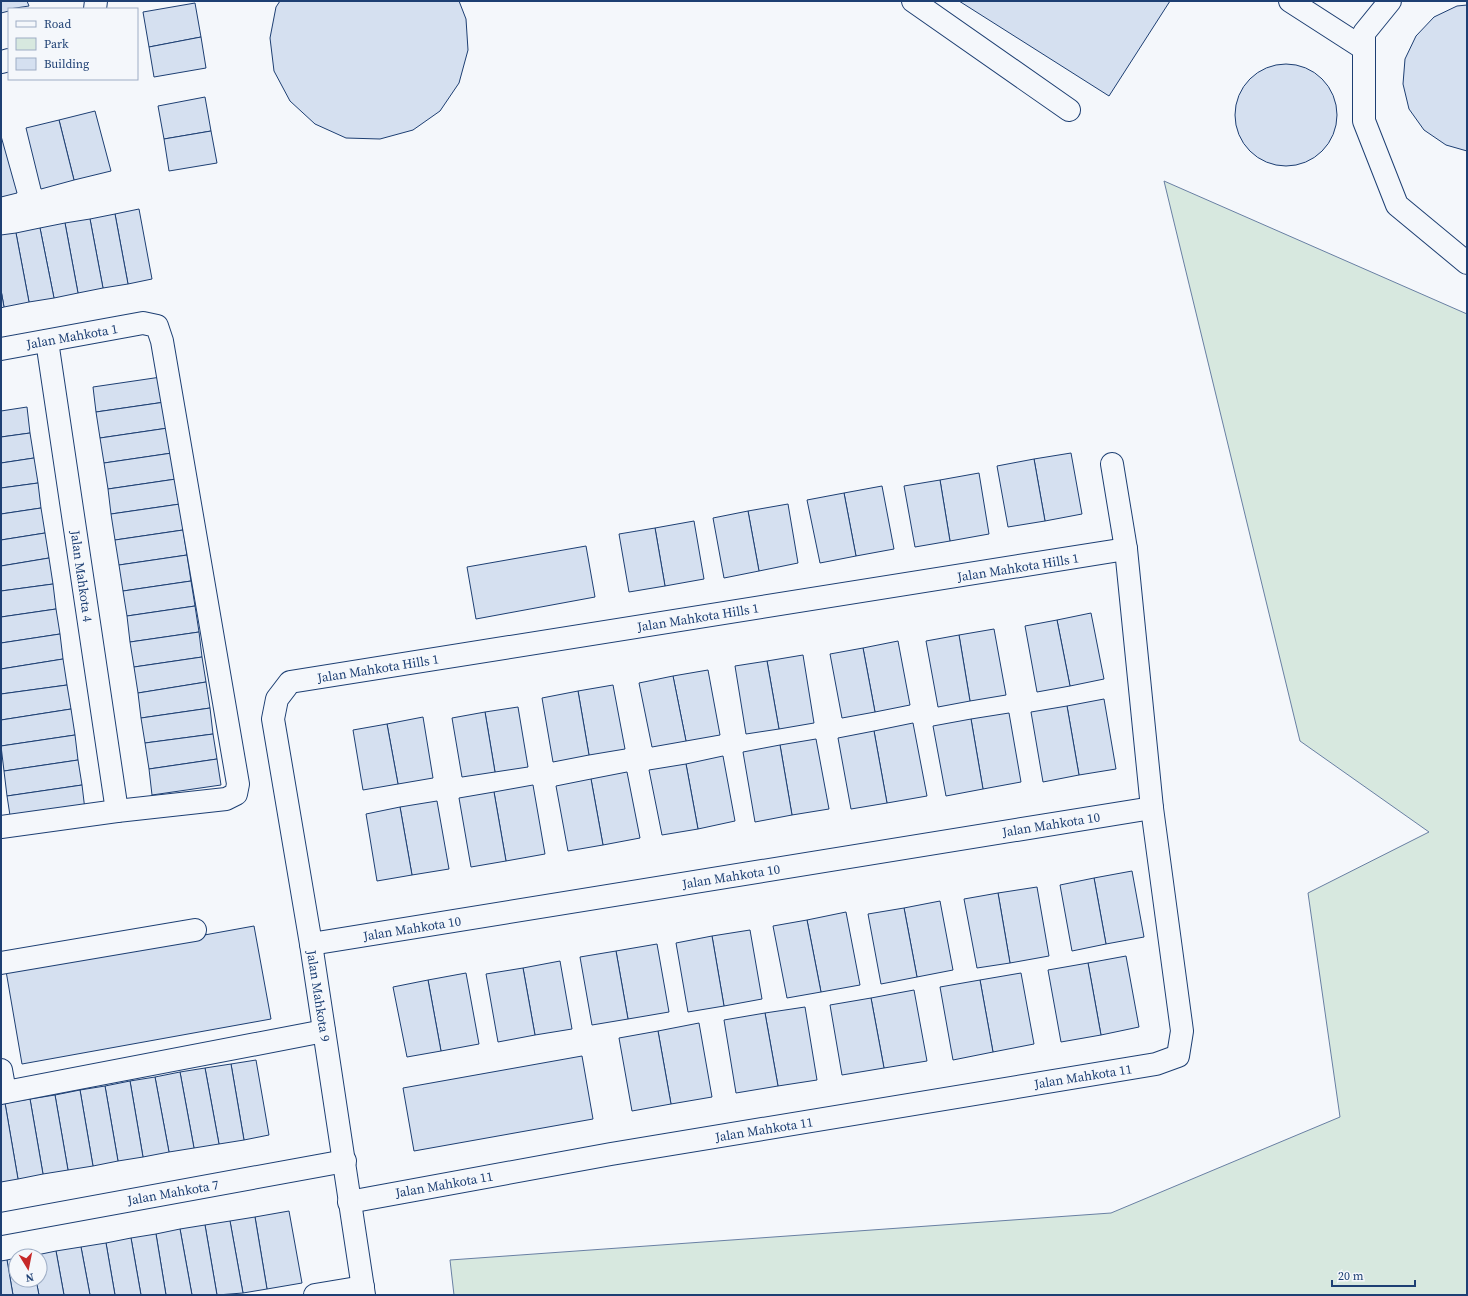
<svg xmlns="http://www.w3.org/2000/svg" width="1468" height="1296" font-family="'Source Serif 4',serif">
<rect width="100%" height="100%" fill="#f4f7fb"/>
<polygon fill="#d7e8df" stroke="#687fa3" points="1164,181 1467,314 1467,1295 454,1295 450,1260 1111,1213 1340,1117 1308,893 1429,832 1300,741"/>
<g fill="#d5e0f0" stroke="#1d3f73">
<polygon points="1,1 27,1 29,6 9,9 9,11 1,13"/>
<polygon points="280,1 459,1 466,19 468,50 459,83 440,111 413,130 380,139 346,138 315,124 290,101 274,71 270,38 276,7"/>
<polygon points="959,1 1170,1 1109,96"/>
<polygon points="195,3 201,37 149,47 143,12"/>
<polygon points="1467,5 1467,151 1446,145 1424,130 1409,109 1403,84 1405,59 1416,36 1434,17 1457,6"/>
<polygon points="201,37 206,68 154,77 149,47"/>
<circle cx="1286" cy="115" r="51"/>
<polygon points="205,97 211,131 164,139 158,106"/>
<polygon points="95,111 111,171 74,180 59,120"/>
<polygon points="59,120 74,180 41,189 26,128"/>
<polygon points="211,131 217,163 169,171 164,139"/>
<polygon points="1,136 17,193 1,197"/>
<polygon points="139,209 152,279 128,284 115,214"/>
<polygon points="115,214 128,284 103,288 90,219"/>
<polygon points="90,219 103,288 78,293 65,223"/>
<polygon points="65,223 78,293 54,298 40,228"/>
<polygon points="40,228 54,298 29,302 16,233"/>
<polygon points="16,233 29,302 4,307 1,290 1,235"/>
<polygon points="1,290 4,307 1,308"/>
<polygon points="161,377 165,402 96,412 93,387"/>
<polygon points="165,402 168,428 100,438 96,412"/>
<polygon points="27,407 30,433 1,437 1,411"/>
<polygon points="168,428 172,453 104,463 100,438"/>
<polygon points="30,433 34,458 1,463 1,437"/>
<polygon points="172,453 176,479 108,489 104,463"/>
<polygon points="1071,453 1082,514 1045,521 1034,459"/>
<polygon points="34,458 38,483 1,488 1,463"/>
<polygon points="1034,459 1045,521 1008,527 997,466"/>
<polygon points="979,473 989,534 950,541 940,480"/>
<polygon points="176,479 180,504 111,514 108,489"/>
<polygon points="940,480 950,541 915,547 904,486"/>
<polygon points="38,483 41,508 1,514 1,488"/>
<polygon points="882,486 894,549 856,556 844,493"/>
<polygon points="844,493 856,556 820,563 807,500"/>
<polygon points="180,504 183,530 115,540 111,514"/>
<polygon points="788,504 798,563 759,571 748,511"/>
<polygon points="41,508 45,533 1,540 1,514"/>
<polygon points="748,511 759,571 724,578 713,518"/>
<polygon points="694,521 704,579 665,586 655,528"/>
<polygon points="655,528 665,586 629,592 619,534"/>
<polygon points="183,530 187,555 119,565 115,540"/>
<polygon points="45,533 49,558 1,566 1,540"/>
<polygon points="586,546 595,597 476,619 467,567"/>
<polygon points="187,555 191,581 123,591 119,565"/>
<polygon points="49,558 53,584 1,591 1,566"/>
<polygon points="191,581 195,606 127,616 123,591"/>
<polygon points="53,584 56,609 1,617 1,591"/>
<polygon points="195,606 199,632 130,642 127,616"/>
<polygon points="56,609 60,634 1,643 1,617"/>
<polygon points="1091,613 1104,679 1070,686 1057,620"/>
<polygon points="1057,620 1070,686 1037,692 1025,626"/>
<polygon points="994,629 1006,695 970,701 959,635"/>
<polygon points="199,632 202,657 134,667 130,642"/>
<polygon points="60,634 63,659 1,669 1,643"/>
<polygon points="959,635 970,701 938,707 926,641"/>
<polygon points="898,641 910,705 875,712 863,648"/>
<polygon points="863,648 875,712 842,718 830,654"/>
<polygon points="803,655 814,723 779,729 767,661"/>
<polygon points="202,657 206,682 138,693 134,667"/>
<polygon points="63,659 67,685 1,694 1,669"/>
<polygon points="767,661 779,729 746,734 735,666"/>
<polygon points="708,670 720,735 686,741 673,676"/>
<polygon points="673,676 686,741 652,747 639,683"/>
<polygon points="206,682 210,708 141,718 138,693"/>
<polygon points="67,685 71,709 1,720 1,694"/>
<polygon points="613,685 625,749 589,755 578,691"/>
<polygon points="578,691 589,755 553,762 542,698"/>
<polygon points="1104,699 1116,769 1079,775 1067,706"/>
<polygon points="1067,706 1079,775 1043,782 1031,712"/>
<polygon points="518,707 528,767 495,772 485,712"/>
<polygon points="210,708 213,734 145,743 141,718"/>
<polygon points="71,709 75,735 1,746 1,720"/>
<polygon points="485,712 495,772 462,777 452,718"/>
<polygon points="1009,713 1021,782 983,789 971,719"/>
<polygon points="423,717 433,778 398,784 387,724"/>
<polygon points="971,719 983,789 946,796 933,726"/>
<polygon points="913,723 927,796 887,803 874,731"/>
<polygon points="387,724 398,784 363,790 353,730"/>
<polygon points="874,731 887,803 851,809 838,738"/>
<polygon points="213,734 217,759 149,769 145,743"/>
<polygon points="75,735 78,760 4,771 1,746"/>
<polygon points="816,739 829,809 792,815 780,745"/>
<polygon points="780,745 792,815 755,822 743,752"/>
<polygon points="723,756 735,821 698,829 686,764"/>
<polygon points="217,759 221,785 152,795 149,769"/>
<polygon points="78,760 82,785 7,796 4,771"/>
<polygon points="686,764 698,829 662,835 649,770"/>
<polygon points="627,772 640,838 603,845 591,779"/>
<polygon points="591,779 603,845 568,851 556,786"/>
<polygon points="82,785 85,810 11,822 7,796"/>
<polygon points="533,785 545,854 506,861 494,792"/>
<polygon points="494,792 506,861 471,867 459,798"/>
<polygon points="437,801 449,869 412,875 400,807"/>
<polygon points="400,807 412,875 377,881 366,814"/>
<polygon points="1132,871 1144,937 1106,944 1094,878"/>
<polygon points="1094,878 1106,944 1072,951 1060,885"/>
<polygon points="1037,887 1049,956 1010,963 998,893"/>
<polygon points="998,893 1010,963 977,968 964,899"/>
<polygon points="940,901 953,970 917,977 904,908"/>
<polygon points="904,908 917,977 881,984 868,914"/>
<polygon points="846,912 860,985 821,992 807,920"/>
<polygon points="807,920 821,992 787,998 773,926"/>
<polygon points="254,926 271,1019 22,1064 6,971"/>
<polygon points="750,930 762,999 724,1006 712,936"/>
<polygon points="712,936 724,1006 688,1012 676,943"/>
<polygon points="657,944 669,1012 628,1019 616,951"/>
<polygon points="616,951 628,1019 592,1025 580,957"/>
<polygon points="1126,956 1139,1027 1101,1035 1088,963"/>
<polygon points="560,961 572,1029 535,1035 523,968"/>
<polygon points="1088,963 1101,1035 1061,1042 1048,970"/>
<polygon points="523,968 535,1035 498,1042 486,974"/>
<polygon points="466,973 479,1044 441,1051 428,980"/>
<polygon points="1021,973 1034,1044 993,1052 980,980"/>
<polygon points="428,980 441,1051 407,1057 393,987"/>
<polygon points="980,980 993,1052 953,1060 940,987"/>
<polygon points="914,990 927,1061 884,1068 871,998"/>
<polygon points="871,998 884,1068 842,1075 830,1005"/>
<polygon points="805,1007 817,1080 778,1086 765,1013"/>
<polygon points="765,1013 778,1086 736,1093 724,1020"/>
<polygon points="699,1023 712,1097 671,1104 658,1031"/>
<polygon points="658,1031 671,1104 632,1111 619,1038"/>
<polygon points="582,1056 593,1119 414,1151 403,1088"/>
<polygon points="256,1060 269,1135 244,1140 231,1064"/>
<polygon points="231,1064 244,1140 219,1144 205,1068"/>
<polygon points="205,1068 219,1144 194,1148 180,1072"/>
<polygon points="180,1072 194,1148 169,1152 155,1077"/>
<polygon points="155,1077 169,1152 143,1157 130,1081"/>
<polygon points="130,1081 143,1157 118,1161 105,1086"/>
<polygon points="105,1086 118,1161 93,1166 80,1090"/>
<polygon points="80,1090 93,1166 68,1170 55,1095"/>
<polygon points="55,1095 68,1170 43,1174 30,1099"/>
<polygon points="30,1099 43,1174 18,1179 5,1103"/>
<polygon points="5,1103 18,1179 1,1182 1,1104"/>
<polygon points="289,1211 302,1283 267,1289 255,1217"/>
<polygon points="255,1217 267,1289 243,1293 230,1221"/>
<polygon points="230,1221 243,1293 217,1295 205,1225"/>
<polygon points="205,1225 217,1295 192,1295 180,1229"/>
<polygon points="180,1229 192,1295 166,1295 156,1234"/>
<polygon points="156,1234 166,1295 141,1295 131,1238"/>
<polygon points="131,1238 141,1295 115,1295 106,1243"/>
<polygon points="106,1243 115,1295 90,1295 81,1247"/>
<polygon points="81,1247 90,1295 64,1295 56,1251"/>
<polygon points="56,1251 64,1295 39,1295 36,1280 40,1280 40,1256 32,1256"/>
<polygon points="16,1258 16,1280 36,1280 39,1295 13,1295 7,1260"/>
<polygon points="7,1260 13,1295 1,1295 1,1261"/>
</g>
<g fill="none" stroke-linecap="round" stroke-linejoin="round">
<defs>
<g id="minor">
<polyline points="913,1 1069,110"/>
<polyline points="1290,1 1363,48"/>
<polyline points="1390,1 1364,33 1364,121 1397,205 1467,263"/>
<polyline points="95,9 96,1"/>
<polyline points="1,62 9,60"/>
<polyline points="47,341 117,811"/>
<polyline points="1,349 143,323 157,326 162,341 238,784 236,794 226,799 117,811 1,827"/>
<polyline points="311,944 1152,808"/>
<polyline points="1,963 195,930"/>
<polyline points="1,1070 5,1092"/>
<polyline points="1,1093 324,1031"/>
<polyline points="349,1202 611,1154 1156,1064 1178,1056 1182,1031 1152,808 1126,549 1112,464"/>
<polyline points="1,1224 345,1161"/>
<polyline points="315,1295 363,1287"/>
<polyline points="364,1295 311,944 273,719 277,699 290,682 1126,549"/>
</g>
</defs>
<use href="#minor" stroke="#1d3f73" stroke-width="24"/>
<use href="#minor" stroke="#f4f7fb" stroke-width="22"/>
</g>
<g text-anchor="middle" stroke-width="3" stroke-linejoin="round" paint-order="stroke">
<g font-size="13" fill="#1d3f73" stroke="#f4f7fb">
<text transform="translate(72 336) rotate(-10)" y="5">Jalan Mahkota 1</text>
<text transform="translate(1018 567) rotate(-9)" y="5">Jalan Mahkota Hills 1</text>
<text transform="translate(82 576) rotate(82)" y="5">Jalan Mahkota 4</text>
<text transform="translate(698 617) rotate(-9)" y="5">Jalan Mahkota Hills 1</text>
<text transform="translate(378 668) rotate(-9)" y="5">Jalan Mahkota Hills 1</text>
<text transform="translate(1051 824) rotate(-9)" y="5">Jalan Mahkota 10</text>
<text transform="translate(731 876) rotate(-9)" y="5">Jalan Mahkota 10</text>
<text transform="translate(412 928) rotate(-9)" y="5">Jalan Mahkota 10</text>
<text transform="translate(319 996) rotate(81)" y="5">Jalan Mahkota 9</text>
<text transform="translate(1083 1076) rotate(-9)" y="5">Jalan Mahkota 11</text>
<text transform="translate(764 1129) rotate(-9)" y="5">Jalan Mahkota 11</text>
<text transform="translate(444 1184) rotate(-10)" y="5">Jalan Mahkota 11</text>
<text transform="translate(173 1192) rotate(-10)" y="5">Jalan Mahkota 7</text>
</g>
</g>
<rect width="1468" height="1296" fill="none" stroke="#1d3f73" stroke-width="4"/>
<rect x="8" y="8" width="130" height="72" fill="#f4f7fb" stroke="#9eadc5"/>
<rect x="16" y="21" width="20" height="6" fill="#f4f7fb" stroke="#9eadc5"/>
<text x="44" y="28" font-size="12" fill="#1d3f73">Road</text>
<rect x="16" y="38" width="20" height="12" fill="#d7e8df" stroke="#9eadc5"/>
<text x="44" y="48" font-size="12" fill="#1d3f73">Park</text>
<rect x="16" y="58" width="20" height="12" fill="#d5e0f0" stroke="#9eadc5"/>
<text x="44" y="68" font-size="12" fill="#1d3f73">Building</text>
<g transform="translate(28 1268) rotate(170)"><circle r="19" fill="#f4f7fb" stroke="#9eadc5"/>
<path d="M0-3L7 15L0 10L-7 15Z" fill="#c62828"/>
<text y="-6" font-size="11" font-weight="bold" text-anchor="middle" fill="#1d3f73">N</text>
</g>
<path d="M1332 1280v6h83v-6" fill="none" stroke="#1d3f73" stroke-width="2"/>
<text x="1338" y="1280" font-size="12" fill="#1d3f73" stroke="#f4f7fb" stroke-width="3" paint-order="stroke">20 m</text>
</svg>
